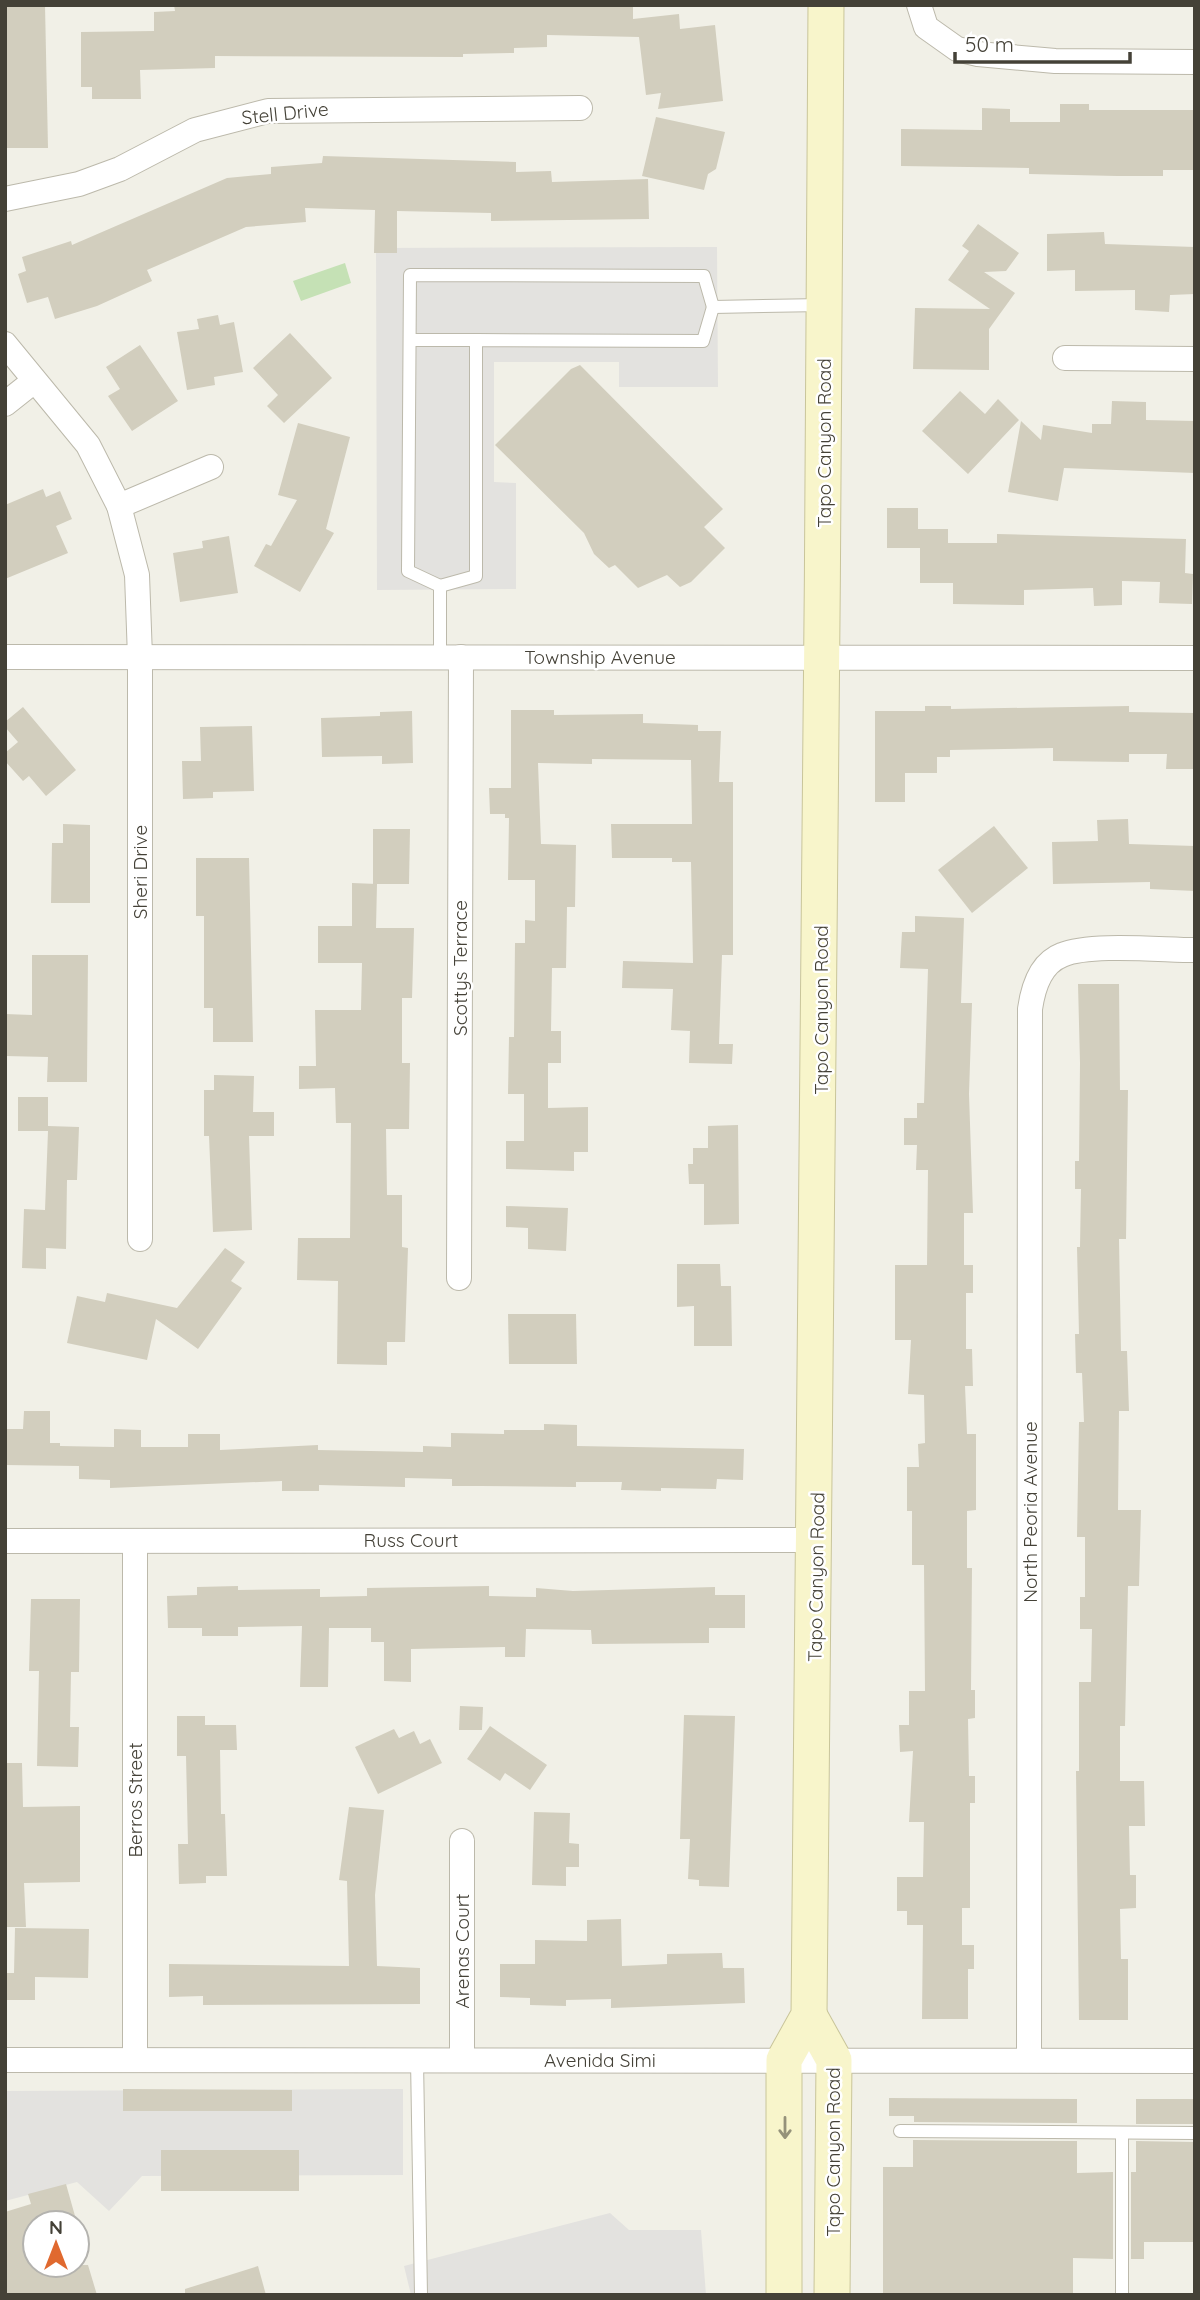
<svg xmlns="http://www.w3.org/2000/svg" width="1200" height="2300" font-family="Quicksand,sans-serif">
<rect width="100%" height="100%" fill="#f1f0e7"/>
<polygon fill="#c5e1b5" points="345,263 351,283 301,301 293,281"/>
<g fill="#e3e2df">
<polygon points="717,247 718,387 619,387 619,362 494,362 494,482 516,483 516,589 377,590 376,248"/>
<polygon points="403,2089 403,2175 142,2176 109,2211 77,2182 5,2201 5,2091"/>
<polygon points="610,2213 629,2230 701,2230 706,2295 411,2295 404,2266"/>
</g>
<g fill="#d2cebe">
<polygon points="5,5 45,5 48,148 5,148"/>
<polygon points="174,5 633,5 633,19 679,14 680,29 715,25 723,101 658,109 661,93 646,95 639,37 547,35 547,47 514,48 514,53 463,54 463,57 215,56 215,68 140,70 141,99 92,99 92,87 81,87 81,32 154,31 154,12 175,11"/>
<polygon points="1060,104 1089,104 1089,110 1195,110 1195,170 1163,170 1163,176 1117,176 1029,174 1029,168 901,166 901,129 982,130 982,108 1010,109 1010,122 1060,122"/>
<polygon points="656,117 725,132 716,169 708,174 704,190 642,176"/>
<polygon points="323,156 516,162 516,172 551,171 552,182 648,179 649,219 491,221 491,213 397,211 397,253 374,253 375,210 305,208 306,222 246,227 147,270 152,281 97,306 55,319 48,297 27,303 18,274 26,271 22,257 71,241 72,245 227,178 271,174 271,167 322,163"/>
<polygon points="978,224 1019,253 1006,271 984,272 1015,293 989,329 989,370 913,369 915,308 990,309 948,280 969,251 962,246"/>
<polygon points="1104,232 1105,244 1195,247 1195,294 1170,295 1169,312 1135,310 1135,290 1075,291 1075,270 1047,271 1047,234"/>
<polygon points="218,315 220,325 234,322 243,372 214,377 215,385 187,390 177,332 199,329 197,319"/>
<polygon points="290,333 332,378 284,423 267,406 278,395 253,368"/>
<polygon points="140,345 178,401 132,431 108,396 120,389 106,367"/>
<polygon points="580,365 723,509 704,527 725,548 691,582 680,587 667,575 638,588 615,565 609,568 594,554 584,533 495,445 571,369"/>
<polygon points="960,391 985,414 998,399 1019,420 968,474 922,431"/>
<polygon points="1112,401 1146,402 1146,420 1195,421 1195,473 1064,468 1058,501 1008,492 1021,421 1041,440 1043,425 1092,433 1092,424 1111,424"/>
<polygon points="298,423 350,437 326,529 334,533 300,592 254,566 266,544 271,546 297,500 278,495"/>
<polygon points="43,489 46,497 60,491 72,519 56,526 68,553 5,579 5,505"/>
<polygon points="887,508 918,508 918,529 948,529 948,543 997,543 997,534 1186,539 1185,573 1193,574 1192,604 1159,603 1160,582 1122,581 1122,605 1094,606 1093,588 1024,590 1024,605 953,604 953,583 920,583 920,548 887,548"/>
<polygon points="229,536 238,593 180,602 173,553 203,548 202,541"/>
<polygon points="925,706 951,706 951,709 1129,706 1129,712 1195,713 1195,769 1166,769 1167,754 1129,754 1129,762 1053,761 1053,748 950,750 950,757 937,757 937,773 905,773 905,802 875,802 875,711 925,711"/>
<polygon points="23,707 76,770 46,796 29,776 23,781 5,761 5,753 18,742 5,727 5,722"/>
<polygon points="511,710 554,710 554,715 643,714 643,723 698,725 698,731 721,731 719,782 733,782 733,955 722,955 719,1044 733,1044 732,1064 689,1063 690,1031 671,1030 673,989 622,988 623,961 693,963 691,862 672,862 672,858 612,858 611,824 692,824 691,760 592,759 592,764 538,763 541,844 576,845 575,907 567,907 566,968 552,968 551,1031 561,1031 561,1063 548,1063 548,1108 588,1107 588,1152 574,1152 574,1171 506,1169 506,1141 524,1141 524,1094 508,1094 509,1037 514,1037 515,943 525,943 525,920 535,921 535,880 508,880 509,818 505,818 505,814 490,814 489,788 511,788"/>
<polygon points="412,711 413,763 382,764 382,756 322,757 321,718 380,716 380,712"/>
<polygon points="252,726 254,791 213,792 213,798 183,799 182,761 201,761 200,727"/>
<polygon points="1128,819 1129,844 1195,846 1195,891 1150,889 1150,882 1053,884 1052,842 1098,841 1097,820"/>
<polygon points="63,824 90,825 90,903 51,903 52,843 63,843"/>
<polygon points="994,826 1028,868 972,913 938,870"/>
<polygon points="373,829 410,829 409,884 373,884"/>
<polygon points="196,858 249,858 253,1042 213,1042 213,1008 204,1008 204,916 196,916"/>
<polygon points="352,883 377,884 376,928 414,928 412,998 402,998 402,1063 410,1063 409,1129 386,1129 387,1195 402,1195 402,1247 408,1248 405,1342 387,1342 387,1365 337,1364 338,1281 297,1280 298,1238 350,1238 351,1123 336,1123 335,1088 299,1089 299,1066 316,1066 315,1010 361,1010 362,963 318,963 318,926 352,926"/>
<polygon points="915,916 964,918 961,1003 972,1003 969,1094 973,1213 964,1213 964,1265 973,1265 973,1293 966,1293 966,1349 972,1349 973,1386 965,1386 967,1434 976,1434 976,1510 967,1511 967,1568 972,1568 971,1690 975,1690 975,1718 968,1719 969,1776 975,1776 975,1803 970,1803 970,1908 962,1908 962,1945 974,1945 974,1969 968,1969 968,2019 922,2019 923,1925 907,1925 907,1911 897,1911 897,1877 923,1877 924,1822 909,1822 913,1751 900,1752 899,1725 909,1725 909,1691 925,1691 924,1565 912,1565 912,1511 907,1511 907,1467 919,1467 918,1444 925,1443 924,1395 908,1394 911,1340 895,1340 895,1265 927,1265 928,1170 916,1170 917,1145 904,1145 904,1118 917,1118 917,1103 924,1103 928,969 900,968 902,932 915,932"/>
<polygon points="32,955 88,955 87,1082 47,1082 48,1057 5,1056 5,1014 32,1015"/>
<polygon points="1078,984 1119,984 1120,1090 1128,1090 1126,1239 1119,1239 1121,1351 1127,1351 1129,1411 1119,1411 1118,1510 1141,1510 1139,1586 1128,1586 1125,1726 1120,1726 1120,1781 1144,1781 1145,1826 1129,1826 1130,1875 1136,1875 1136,1908 1120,1909 1121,1959 1128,1959 1128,2020 1079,2020 1076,1771 1079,1771 1079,1682 1091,1682 1092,1629 1080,1629 1080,1597 1085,1597 1085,1537 1077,1537 1079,1422 1084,1422 1082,1373 1076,1373 1075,1334 1079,1334 1077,1247 1080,1247 1081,1189 1075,1189 1075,1161 1079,1161 1080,1063"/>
<polygon points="214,1075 254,1076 253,1112 274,1112 274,1136 249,1136 252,1230 213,1232 209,1136 204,1136 204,1090 214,1090"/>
<polygon points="18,1097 48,1097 48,1126 79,1127 77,1180 67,1180 66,1249 46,1248 46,1269 22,1268 24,1209 45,1210 48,1131 18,1131"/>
<polygon points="738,1125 739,1224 704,1225 704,1184 689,1184 688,1164 693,1164 693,1148 708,1148 708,1126"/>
<polygon points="506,1206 568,1208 566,1251 528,1249 528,1228 506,1227"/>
<polygon points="225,1248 245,1262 231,1281 242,1288 198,1349 156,1319 147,1360 67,1343 77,1296 105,1302 107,1293 177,1308"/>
<polygon points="677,1264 720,1264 721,1286 731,1286 732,1346 694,1346 694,1306 677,1307"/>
<polygon points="508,1314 576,1314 577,1364 509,1364"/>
<polygon points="24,1411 50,1411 50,1443 60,1443 60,1446 114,1447 114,1429 141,1430 141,1447 188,1447 188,1434 220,1434 220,1450 318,1445 318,1450 423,1452 423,1446 451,1447 451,1433 504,1434 504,1430 544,1430 544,1424 577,1425 577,1446 744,1449 743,1480 717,1479 716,1489 661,1488 661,1491 621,1490 622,1482 576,1482 576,1487 481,1486 452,1486 452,1479 405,1478 405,1487 319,1485 319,1491 282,1491 282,1481 110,1488 110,1480 79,1479 79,1466 5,1465 5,1429 23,1429"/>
<polygon points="238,1586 238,1590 320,1589 320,1597 367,1596 367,1588 489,1586 489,1596 536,1597 536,1588 573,1591 715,1587 715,1595 745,1595 745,1628 709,1628 709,1643 592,1644 591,1630 526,1629 525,1657 505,1657 505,1647 411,1649 411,1682 384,1681 384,1642 371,1642 371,1628 329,1628 328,1687 300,1687 302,1626 238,1627 238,1636 202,1636 202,1628 168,1628 167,1596 197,1595 197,1587"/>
<polygon points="31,1599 80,1599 79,1672 71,1672 70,1727 79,1727 78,1767 37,1766 39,1671 29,1671"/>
<polygon points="460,1706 483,1707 482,1730 459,1730"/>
<polygon points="684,1715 735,1716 729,1887 699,1886 699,1880 688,1879 690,1839 680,1839"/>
<polygon points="177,1716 205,1716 205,1725 236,1725 237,1750 220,1750 221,1814 225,1814 227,1876 206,1876 206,1883 179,1884 178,1844 188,1844 186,1756 177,1756"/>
<polygon points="490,1726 547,1765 530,1790 505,1773 500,1781 467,1759"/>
<polygon points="394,1729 399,1738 414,1731 420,1744 430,1739 442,1763 378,1794 355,1747"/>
<polygon points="5,1763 22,1763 23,1807 80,1806 80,1882 24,1883 26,1927 5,1927"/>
<polygon points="349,1807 384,1810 375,1895 377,1966 420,1968 420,2004 203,2005 203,1996 169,1997 169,1964 349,1966 347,1881 339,1880"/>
<polygon points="534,1812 570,1813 569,1843 579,1844 579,1867 566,1867 566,1886 532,1885"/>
<polygon points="621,1919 622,1966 667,1964 667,1954 722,1953 723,1968 744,1968 745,2003 611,2008 611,1999 566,2000 566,2006 530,2005 530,1998 500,1997 500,1964 535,1964 535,1940 587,1941 587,1920"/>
<polygon points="15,1928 89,1929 88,1978 35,1977 35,2000 5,2000 5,1973 14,1973"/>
<polygon points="123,2089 292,2090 292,2111 123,2111"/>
<polygon points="889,2098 1077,2099 1077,2123 914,2122 914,2116 889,2116"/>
<rect x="1136" y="2099" width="59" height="25"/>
<polygon points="913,2140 1077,2141 1077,2173 1113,2172 1113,2259 1073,2258 1073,2295 883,2295 883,2167 913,2167"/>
<polygon points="1136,2141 1195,2142 1195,2242 1144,2242 1144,2259 1131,2259 1131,2172 1136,2172"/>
<rect x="161" y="2150" width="138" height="41"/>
<polygon points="66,2184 77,2223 35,2223 35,2265 88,2265 97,2295 5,2295 5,2212 31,2204 28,2194"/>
<polygon points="258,2266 266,2295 185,2295 185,2289"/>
</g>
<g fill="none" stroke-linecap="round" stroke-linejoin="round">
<defs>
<g id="lane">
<polyline points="410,340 476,340"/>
<polyline points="440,586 476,576 476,340 703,341 713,307"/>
<polyline points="440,657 440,586 408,571 410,275 704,276 713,307 823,305"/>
<polyline points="417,2060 421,2295"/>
<polyline points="900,2131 1195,2133"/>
<polyline points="1122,2295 1122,2133"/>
</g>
<g id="street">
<polyline points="919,5 926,27 957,49 978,54 1055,61 1195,62"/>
<polyline points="5,199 79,184 120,169 195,130 268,111 580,108"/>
<polyline points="5,344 88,445 119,506 137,575 140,657 140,1239"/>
<polyline points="1065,358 1195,359"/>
<polyline points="5,404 34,381"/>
<polyline points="119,506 211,467"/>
<polyline points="5,657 1195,658"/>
<polyline points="459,1278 461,657"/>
<polyline points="5,1541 817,1540"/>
<polyline points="5,2060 1195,2061"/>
<polyline points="135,2060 135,1541"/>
<polyline points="462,2060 462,1841"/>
<path d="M1029 2060 1030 1009C1033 988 1041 963 1062 955 1090 943 1162 950 1195 950"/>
</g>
<g id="secondary">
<polyline points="809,2015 834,2060 832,2295"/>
<path d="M784 2295V2060L809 2015C820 1345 821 675 826 5"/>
</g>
</defs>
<use href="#lane" stroke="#bcb9ab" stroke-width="14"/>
<use href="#street" stroke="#bcb9ab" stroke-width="26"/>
<use href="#secondary" stroke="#c9c59a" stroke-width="37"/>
<use href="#lane" stroke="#fff" stroke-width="12"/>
<use href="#street" stroke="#fff" stroke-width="24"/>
<use href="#secondary" stroke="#f8f5cb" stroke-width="35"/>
</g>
<defs><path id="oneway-shaft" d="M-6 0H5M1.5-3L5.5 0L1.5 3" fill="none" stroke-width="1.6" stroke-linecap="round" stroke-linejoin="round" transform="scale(1.75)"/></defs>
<use stroke="#95927a" href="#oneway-shaft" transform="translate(785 2128) rotate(90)"/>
<g text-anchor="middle" stroke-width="5" stroke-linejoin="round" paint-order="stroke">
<g font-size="19" fill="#444137" stroke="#fff">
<text transform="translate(285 113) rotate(-6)" y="7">Stell Drive</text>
<text transform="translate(824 443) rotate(-90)" y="7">Tapo Canyon Road</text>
<text x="600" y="664">Township Avenue</text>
<text transform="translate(140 872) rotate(-90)" y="7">Sheri Drive</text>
<text transform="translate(460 968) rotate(-90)" y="7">Scottys Terrace</text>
<text transform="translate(821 1010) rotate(-90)" y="7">Tapo Canyon Road</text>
<text transform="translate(1030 1512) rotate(-90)" y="7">North Peoria Avenue</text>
<text x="411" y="1547">Russ Court</text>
<text transform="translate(816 1577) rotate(-89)" y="7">Tapo Canyon Road</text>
<text transform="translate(135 1800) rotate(-90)" y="7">Berros Street</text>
<text transform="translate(462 1951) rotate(-90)" y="7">Arenas Court</text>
<text x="600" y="2067">Avenida Simi</text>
<text transform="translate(833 2152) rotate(-90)" y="7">Tapo Canyon Road</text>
</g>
</g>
<rect width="1200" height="2300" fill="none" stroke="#444137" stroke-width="14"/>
<g transform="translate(56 2244)"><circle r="33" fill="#ffffff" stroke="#b4b3af" stroke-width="2"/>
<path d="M0-5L12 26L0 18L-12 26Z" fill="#e0692f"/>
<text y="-10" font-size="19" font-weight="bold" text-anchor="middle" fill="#444137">N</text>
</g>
<path d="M955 52v10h175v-10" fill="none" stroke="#444137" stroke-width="3.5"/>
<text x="965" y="52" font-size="21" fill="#444137" stroke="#ffffff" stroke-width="5" paint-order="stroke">50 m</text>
</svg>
